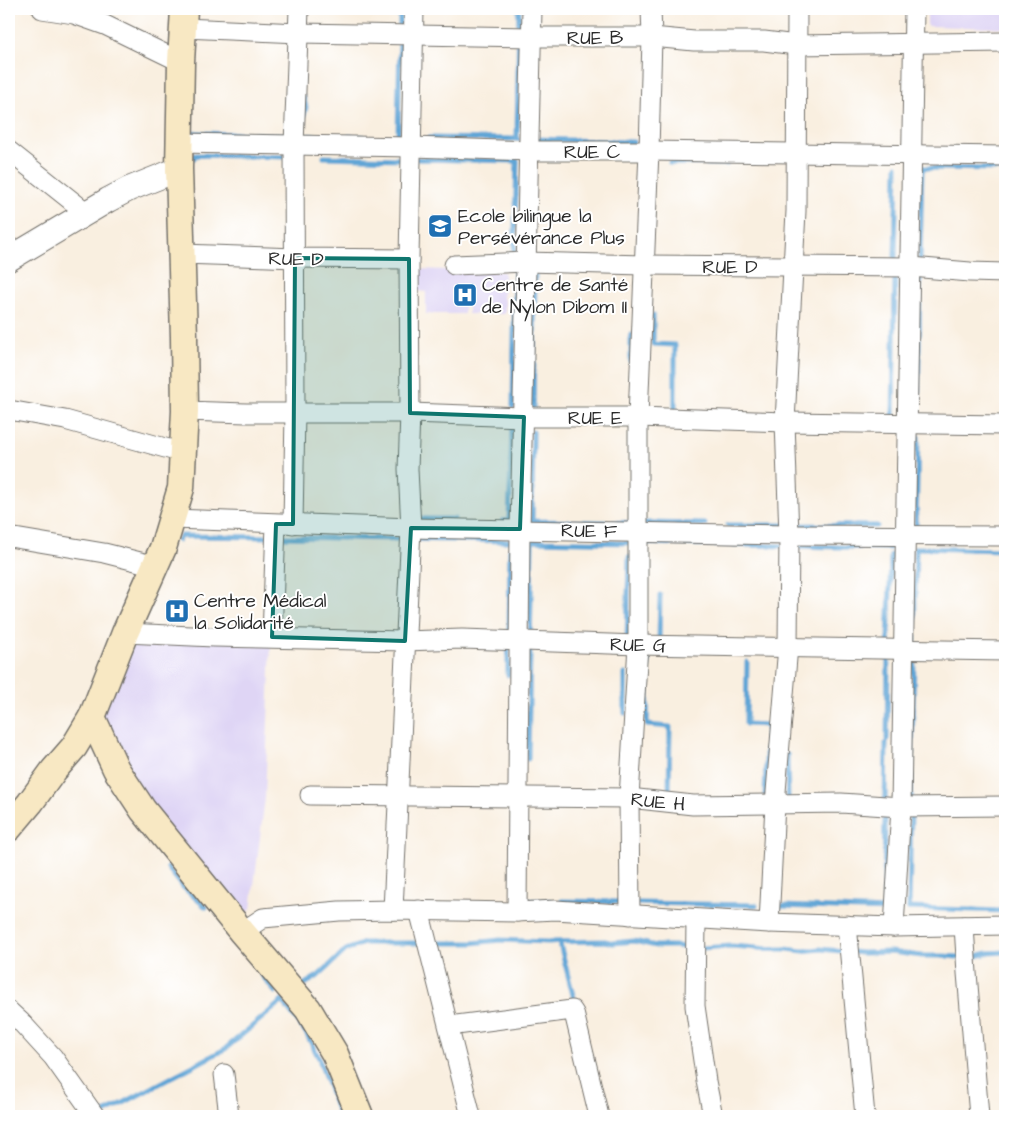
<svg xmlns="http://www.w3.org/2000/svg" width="1014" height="1125" font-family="'Architects Daughter',sans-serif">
<rect width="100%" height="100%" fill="#fff"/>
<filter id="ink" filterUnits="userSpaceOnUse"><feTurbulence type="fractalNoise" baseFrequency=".02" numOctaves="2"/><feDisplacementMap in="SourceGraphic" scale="10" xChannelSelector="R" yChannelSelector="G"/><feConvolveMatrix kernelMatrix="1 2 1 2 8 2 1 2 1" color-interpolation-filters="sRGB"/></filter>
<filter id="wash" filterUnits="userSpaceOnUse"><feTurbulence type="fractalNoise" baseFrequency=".0096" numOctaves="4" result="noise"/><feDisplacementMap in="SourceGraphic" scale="20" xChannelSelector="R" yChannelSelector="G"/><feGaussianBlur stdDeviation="1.12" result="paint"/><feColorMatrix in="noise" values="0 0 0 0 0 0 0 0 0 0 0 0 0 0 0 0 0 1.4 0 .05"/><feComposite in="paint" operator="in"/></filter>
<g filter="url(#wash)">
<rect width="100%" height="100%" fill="#f9efe0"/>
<g fill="#dfd5f5">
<polygon points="927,9 1005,9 1005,28 927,26"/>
<polygon points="418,269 504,272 503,299 505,299 505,314 468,314 468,299 464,299 464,314 426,314 426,292 418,291"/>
<polygon points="114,635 271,643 265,797 251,909 234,923 82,713"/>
</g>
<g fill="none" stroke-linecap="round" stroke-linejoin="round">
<g stroke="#61a5d6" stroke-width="5">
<polyline points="400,31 400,9"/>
<polyline points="303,97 306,107 303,118"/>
<polyline points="659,97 659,92 660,92 660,72"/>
<polyline points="193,133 288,135"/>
<polyline points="298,136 362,137"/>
<polyline points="398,137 400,39"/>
<polyline points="429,138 518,139"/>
<polyline points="517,139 519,9"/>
<polyline points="537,139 633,142"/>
<polyline points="324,157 401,159"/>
<polyline points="194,158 194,155 289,157"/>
<polyline points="417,159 517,161"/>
<polyline points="670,163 727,164"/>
<polyline points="923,168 1005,169"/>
<polyline points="514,259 517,162"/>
<polyline points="895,259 897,166"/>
<polyline points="920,264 922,167"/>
<polyline points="653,315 653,344 675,345 675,415"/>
<polyline points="631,362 631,335"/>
<polyline points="513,407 515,272"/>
<polyline points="533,413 535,274"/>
<polyline points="891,419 893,419 895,277"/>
<polyline points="918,419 920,278"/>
<polyline points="533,432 532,521 705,524"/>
<polyline points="413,519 454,519"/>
<polyline points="503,521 509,521 512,428"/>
<polyline points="728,525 785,525"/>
<polyline points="793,525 877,526"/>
<polyline points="916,528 918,437"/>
<polyline points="280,537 510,541"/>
<polyline points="178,540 181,536 272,537"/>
<polyline points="531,541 633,543"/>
<polyline points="642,543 890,548"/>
<polyline points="915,548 1005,550"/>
<polyline points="509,636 510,549"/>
<polyline points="627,642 629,557"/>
<polyline points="659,642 660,595"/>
<polyline points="888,645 891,555"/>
<polyline points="914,646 916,549"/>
<polyline points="648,660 647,725 670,727 669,796 671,796"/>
<polyline points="747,662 746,724 767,725 765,799"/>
<polyline points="508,675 508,645"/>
<polyline points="625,713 625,674"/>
<polyline points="887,739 888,661"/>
<polyline points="787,754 788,799"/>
<polyline points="528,759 532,542"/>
<polyline points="885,801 886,743"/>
<polyline points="911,802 914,657"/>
<polyline points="168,868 183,887 206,907"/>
<polyline points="525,897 525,901 551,901"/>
<polyline points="562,901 624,902"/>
<polyline points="638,903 756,905"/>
<polyline points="782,906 888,910"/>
<polyline points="909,908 1005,911"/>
<polyline points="909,908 911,812"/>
<polyline points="884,909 885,812"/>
<polyline points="560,944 576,1007"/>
<polyline points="701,948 732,946 769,949 786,949 803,951 820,949 862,953 891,952 922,956 944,956 958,957 973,957 988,953 1005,952"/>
<polyline points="262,975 275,992"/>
<polyline points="300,987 318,976 346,950 364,943 472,943 500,940 547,942 605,941 613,943 634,941 656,946 678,946 692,949"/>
<polyline points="284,1004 305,1031 319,1058"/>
<polyline points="320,1062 339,1116"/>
<polyline points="99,1116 225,1049 287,997"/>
</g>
</g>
</g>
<g filter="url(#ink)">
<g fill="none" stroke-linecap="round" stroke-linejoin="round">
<defs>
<g id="minor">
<polyline points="42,9 74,14 105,25 181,62"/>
<polyline points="184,28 299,33 532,37 652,37 694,41 764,41 796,45 1005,42"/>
<polyline points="179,143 412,147 530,151 649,151 1005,156"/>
<polyline points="9,151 87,213"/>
<polyline points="182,254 295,258 409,259"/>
<polyline points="454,265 526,262 644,265 911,267 970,272 1005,273"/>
<polyline points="9,410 65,420 183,453"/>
<polyline points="185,411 246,413 410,413 524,417 638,417 785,422 1005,425"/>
<polyline points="173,519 411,528 789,535 1005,536"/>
<polyline points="293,524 295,412 294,145 299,9"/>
<polyline points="9,537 104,553 156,566"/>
<polyline points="125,633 214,637 405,641 462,639 638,645 1005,651"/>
<polyline points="272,637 276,524"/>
<polyline points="310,795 629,798 693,805 841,803 901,807 1005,806"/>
<polyline points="393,910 411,528 408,469 410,413 409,259 414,9"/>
<polyline points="419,910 471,1116"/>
<polyline points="517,912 520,529 532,9"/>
<polyline points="630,915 629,798 638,645 638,417 649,151 652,37 651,9"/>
<polyline points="696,919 695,1006 706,1081 713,1116"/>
<polyline points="769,923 775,804 788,646 789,535 785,422 796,211 797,9"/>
<polyline points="847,925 865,1116"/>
<polyline points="964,926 967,973 979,1116"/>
<polyline points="894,927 901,807 914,9"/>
<polyline points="242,932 263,918 339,911 393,910 517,912 555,910 769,923 894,927 1005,925"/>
<polyline points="9,1011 21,1022 53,1057 95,1116"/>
<polyline points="449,1026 572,1010 574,1013 599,1116"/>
<polyline points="224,1074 229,1116"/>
</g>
<polyline id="tertiary" points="9,259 108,200 129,189 179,169"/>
<g id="secondary">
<polyline points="92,717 116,769 143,810 242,932 308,1009 335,1054 360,1116"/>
<polyline points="9,828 30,803 54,770 74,747 92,717 125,633 163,548 181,488 185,411 184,337 179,169 181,62 184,9"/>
</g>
</defs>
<use href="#minor" stroke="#73706a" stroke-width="21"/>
<use href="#tertiary" stroke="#73706a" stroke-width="26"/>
<use href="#secondary" stroke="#73706a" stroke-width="29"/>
<use href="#minor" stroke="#fff" stroke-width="19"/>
<use href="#tertiary" stroke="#fff" stroke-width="24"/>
<use href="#secondary" stroke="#f8e8c3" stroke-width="26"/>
</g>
</g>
<path fill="#0f766e" fill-opacity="0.2" stroke="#0f766e" stroke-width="4" stroke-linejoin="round" d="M295 258 409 259 410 413 524 417 520 529 411 528 405 641 272 637 276 524H293Z"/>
<defs>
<symbol id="school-square" viewBox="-11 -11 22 22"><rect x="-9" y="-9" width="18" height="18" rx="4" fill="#1f6fb2" stroke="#fff"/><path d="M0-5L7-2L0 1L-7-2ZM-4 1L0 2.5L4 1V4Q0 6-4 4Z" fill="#fff"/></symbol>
<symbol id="hospital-square" viewBox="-11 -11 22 22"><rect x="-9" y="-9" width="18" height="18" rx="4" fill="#1f6fb2" stroke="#fff"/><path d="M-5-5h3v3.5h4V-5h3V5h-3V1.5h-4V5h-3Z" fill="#fff"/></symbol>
</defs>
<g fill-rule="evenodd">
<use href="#school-square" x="426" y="212" width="28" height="28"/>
<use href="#hospital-square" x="451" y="281" width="28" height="28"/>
<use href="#hospital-square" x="163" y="597" width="28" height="28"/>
</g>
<g text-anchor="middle" stroke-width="4" stroke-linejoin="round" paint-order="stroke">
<g font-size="19" fill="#2b2b2b" stroke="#fff">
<text x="595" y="44">RUE B</text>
<text x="592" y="158">RUE C</text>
<text transform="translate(296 258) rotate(1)" y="7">RUE D</text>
<text x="730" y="273">RUE D</text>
<text x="595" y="424">RUE E</text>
<text transform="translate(589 530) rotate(1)" y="7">RUE F</text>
<text transform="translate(638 644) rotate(1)" y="7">RUE G</text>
<text transform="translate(658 801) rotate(6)" y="7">RUE H</text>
</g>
<g font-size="19" fill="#2b2b2b" stroke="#fff" text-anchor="start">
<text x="458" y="222">Ecole bilingue la<tspan x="458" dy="22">Persévérance Plus</tspan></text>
<text x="482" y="291">Centre de Santé<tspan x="482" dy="22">de Nylon Dibom II</tspan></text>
<text x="194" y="607">Centre Médical<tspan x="194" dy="22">la Solidarité</tspan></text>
</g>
</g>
<rect width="1014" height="1125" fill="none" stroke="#fff" stroke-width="30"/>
</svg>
